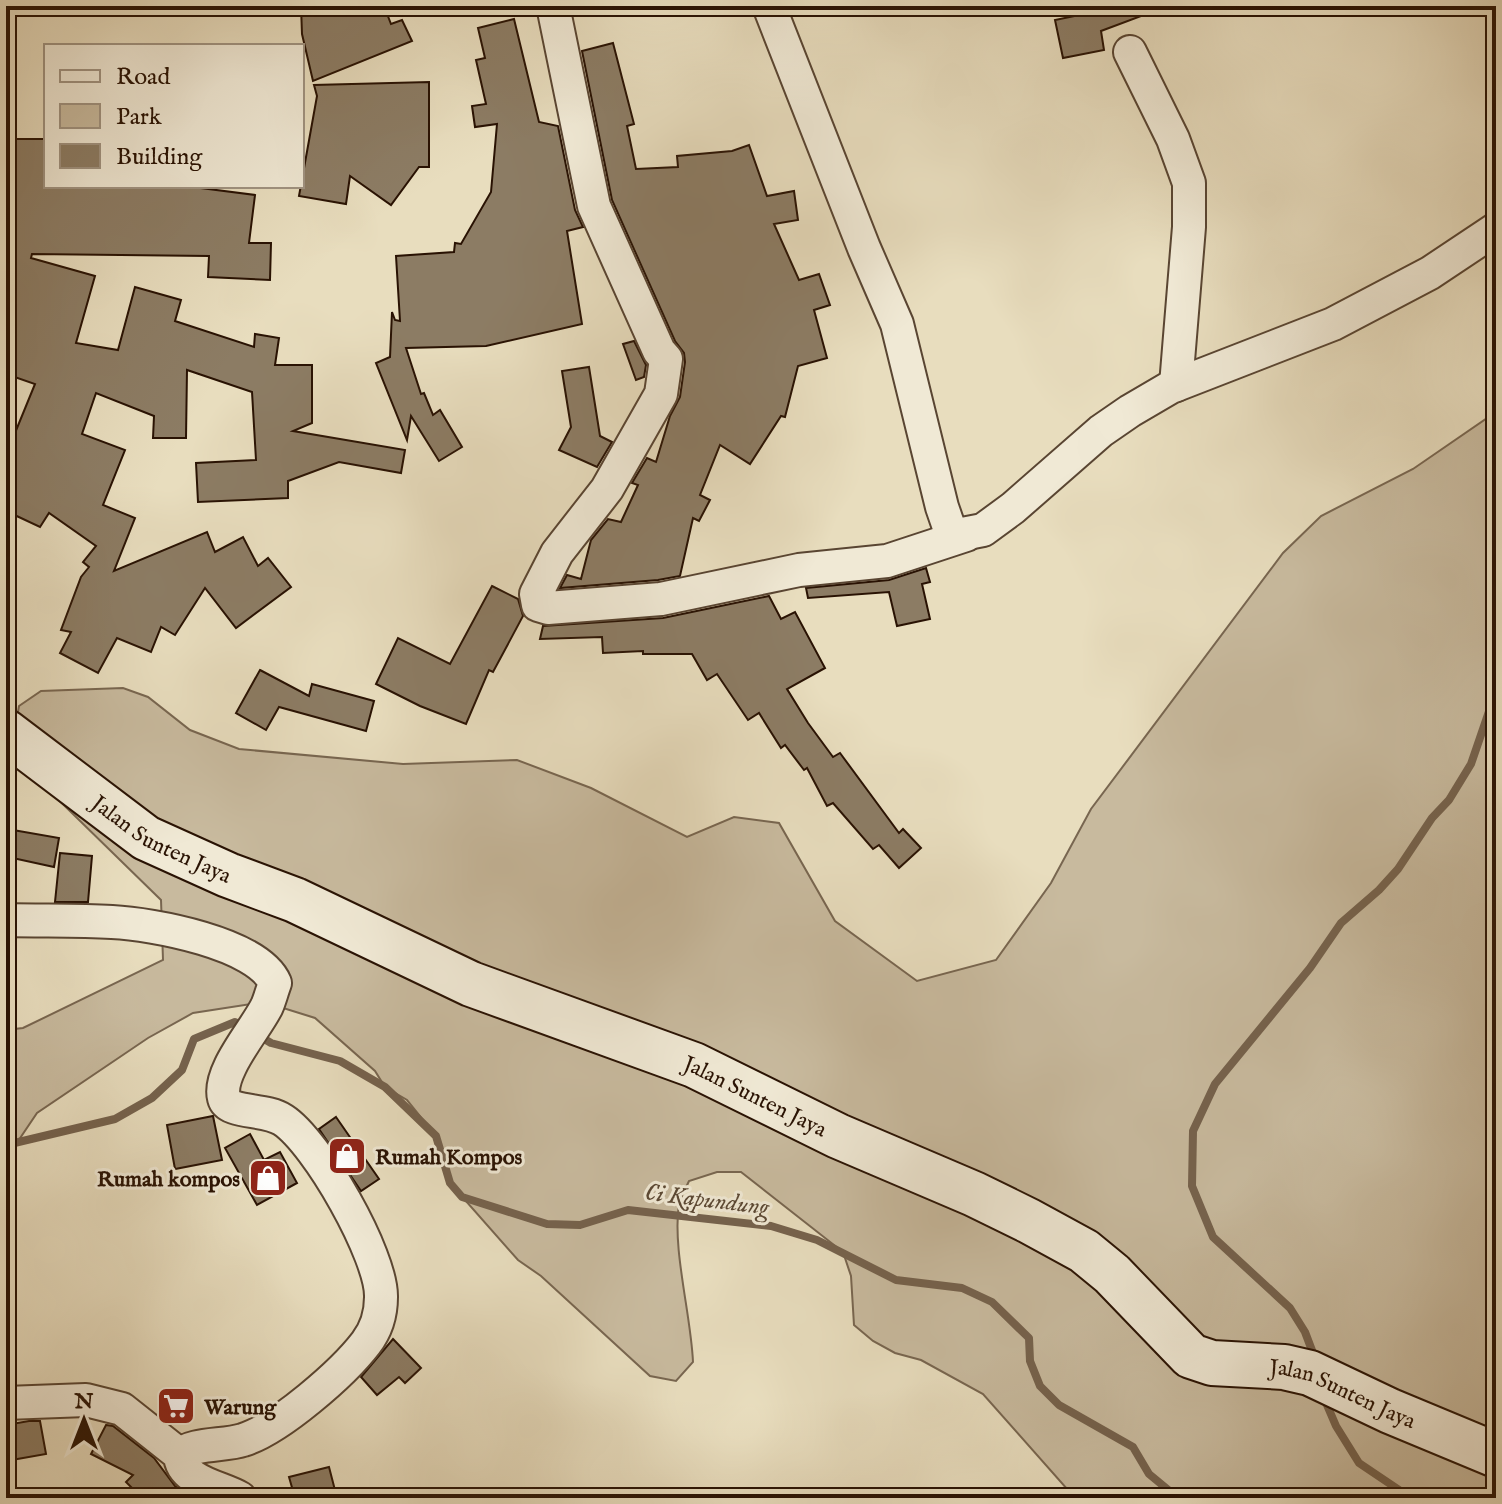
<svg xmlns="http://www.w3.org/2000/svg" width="1502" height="1504" font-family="'IM FELL English',serif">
<rect width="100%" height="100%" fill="#e8ddbe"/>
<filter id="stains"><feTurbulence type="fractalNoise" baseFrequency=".0025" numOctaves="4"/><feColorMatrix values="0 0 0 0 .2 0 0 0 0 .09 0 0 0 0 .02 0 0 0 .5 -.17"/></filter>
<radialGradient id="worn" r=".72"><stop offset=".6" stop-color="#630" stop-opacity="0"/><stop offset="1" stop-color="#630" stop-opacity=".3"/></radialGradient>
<path fill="#c8ba9e" stroke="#786650" stroke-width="2" d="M1496 412V1498H1075L983 1394 921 1360 895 1353 873 1341 854 1325 851 1276 843 1252 741 1172H717L689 1181C686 1188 681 1196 679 1204 672 1248 691 1315 693 1362L676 1381 650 1376 541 1276 518 1260 450 1183 436 1136 407 1100 385 1087 375 1071 315 1018 264 1002 193 1013 148 1038 37 1113 6 1159V1030L23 1028 163 960 161 900 35 777 15 730 19 706 41 691 123 688 148 697 190 730 239 749 403 764 517 760 591 788 687 837 734 817 779 823 835 921 917 981 996 960 1051 883 1091 809 1283 553 1321 516 1413 469Z"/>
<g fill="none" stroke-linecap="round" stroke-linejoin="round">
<g stroke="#75624d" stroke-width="8">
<polyline points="256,1034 271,1043 340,1061 385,1087 436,1136 450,1183 462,1197 547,1224 580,1225 628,1210 771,1226 817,1240 896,1280 962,1288 992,1302 1029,1338 1030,1361 1040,1386 1059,1405 1133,1447 1149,1474 1178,1498"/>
<polyline points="6,1145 115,1119 152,1098 182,1070 194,1039 235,1022 244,1027"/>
<polyline points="1316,1361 1305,1332 1290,1308 1213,1237 1192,1186 1193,1131 1215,1084 1310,968 1341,923 1379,890 1398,869 1432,818 1449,800 1471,764 1496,691"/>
<polyline points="1324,1398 1336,1426 1359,1463 1411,1498"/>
</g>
</g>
<g fill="#8c7c64" stroke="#291203" stroke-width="2">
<polygon points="301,6 384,6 391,24 402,20 412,41 313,81 302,34"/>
<polygon points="1123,6 1141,6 1144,15 1101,31 1104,50 1063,58 1055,20"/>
<polygon points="514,19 539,122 558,126 575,210 583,227 567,231 582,324 486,346 406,348 421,394 424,393 433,415 440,410 462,447 439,461 411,416 407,440 376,363 390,357 392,312 395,320 400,321 396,256 454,252 455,243 461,244 491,192 497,124 475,127 472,106 486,104 476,60 485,58 478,28"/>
<polygon points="613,43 634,124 627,126 636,169 678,167 677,156 732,151 749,145 767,196 794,191 798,220 774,224 799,280 819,274 830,305 814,310 827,358 798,366 785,417 781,416 750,464 720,445 700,495 710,500 699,521 693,518 680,576 658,580 560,588 567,575 581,579 591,540 608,519 621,522 638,485 632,483 647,458 656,462 670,416 680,397 685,362 684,353 675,341 612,200 582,51"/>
<polygon points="429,82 429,167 419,167 391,205 350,176 346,204 299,196 317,96 314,85"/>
<polygon points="6,139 46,139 46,186 185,186 255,195 249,243 271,243 270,280 208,277 209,256 32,254 31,258 95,276 76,343 118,350 135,287 181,300 175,321 254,347 255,334 279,338 275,365 312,365 312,423 293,431 405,450 401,473 339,462 288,481 288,498 198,502 196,463 256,460 252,392 187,370 186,438 153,438 154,416 96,393 82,434 125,450 103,505 135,518 114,571 207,532 215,552 243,537 258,566 268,558 291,587 236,628 205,588 175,635 161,627 151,652 117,638 98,673 60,653 71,632 61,630 81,577 89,567 83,562 96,546 49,513 40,527 6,511 6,425 15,433 35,384 6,374"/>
<polygon points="634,341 646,365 644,377 636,380 623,344"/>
<polygon points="589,367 600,436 612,442 597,467 559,450 571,427 562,371"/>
<polygon points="926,568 930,582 922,584 930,619 897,626 889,592 808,598 806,588 889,580"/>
<polygon points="492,586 518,599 523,616 493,672 489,670 466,724 420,706 376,684 398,638 450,664"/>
<polygon points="769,596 781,619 795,612 825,668 787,689 808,723 833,757 840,753 899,833 903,829 921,848 899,868 879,845 873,849 833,803 827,806 807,768 804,770 785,745 781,748 759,713 748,720 717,674 707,680 692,654 643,654 643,651 603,653 602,637 540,639 543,626 663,618"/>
<polygon points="260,670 309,696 312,684 374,701 366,731 279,707 266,730 236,713"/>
<polygon points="13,830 59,838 54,867 8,857"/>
<polygon points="60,853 92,856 88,902 55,902"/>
<polygon points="213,1116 222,1160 175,1169 167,1125"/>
<polygon points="336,1117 379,1179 361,1191 319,1129"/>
<polygon points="250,1134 264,1160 280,1152 297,1183 257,1205 225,1148"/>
<polygon points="393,1339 421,1368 405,1383 399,1377 377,1395 361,1377"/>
<polygon points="29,1421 40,1421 46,1454 6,1461 6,1425"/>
<polygon points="106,1425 113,1426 154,1458 175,1486 192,1498 142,1498 126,1482 133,1475 91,1454"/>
<polygon points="329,1467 337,1498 295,1498 289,1477"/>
</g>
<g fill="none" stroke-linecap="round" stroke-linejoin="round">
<defs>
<g id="minor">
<polyline points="553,6 594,206 659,351 666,359 661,394 607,489 557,553 536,594 538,605 548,608 661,599 799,570 887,561 966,535"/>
<polyline points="769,6 864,248 897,324 942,507 952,536 983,530 1013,508 1101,431 1130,411 1171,387 1333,324 1430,273 1496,229"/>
<polyline points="1130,52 1173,139 1189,183 1189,227 1176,385"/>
<path d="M6 920C41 921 77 920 112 922 152 924 258 943 275 983 272 991 270 999 267 1006 256 1029 217 1072 224 1098 228 1114 265 1108 283 1120 317 1142 382 1256 381 1297 381 1313 376 1330 366 1343 343 1373 279 1429 243 1440 225 1446 191 1443 180 1455"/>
<path d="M6 1403 86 1400 122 1409 180 1455C181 1482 222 1487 240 1498"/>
</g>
<g id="secondary">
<path id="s1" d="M6 732 146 838 228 875 295 900 471 984 694 1065 838 1136 974 1194 1029 1221 1084 1251 1112 1274 1191 1356 1212 1363 1284 1367 1310 1373 1390 1411 1496 1455"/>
</g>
</defs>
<use href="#minor" stroke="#594532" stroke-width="36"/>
<use href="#secondary" stroke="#291203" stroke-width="48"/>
<use href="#minor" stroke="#f0e9d5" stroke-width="32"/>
<use href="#secondary" stroke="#f0e9d5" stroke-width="44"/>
</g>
<defs>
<symbol id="shop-square" viewBox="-11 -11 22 22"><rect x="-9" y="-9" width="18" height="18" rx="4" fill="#8f2418" stroke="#f0e9d5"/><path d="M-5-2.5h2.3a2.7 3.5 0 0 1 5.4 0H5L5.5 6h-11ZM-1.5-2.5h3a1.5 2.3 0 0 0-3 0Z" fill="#fff"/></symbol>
<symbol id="supermarket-square" viewBox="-11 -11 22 22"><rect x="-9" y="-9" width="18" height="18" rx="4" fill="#8f2418" stroke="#f0e9d5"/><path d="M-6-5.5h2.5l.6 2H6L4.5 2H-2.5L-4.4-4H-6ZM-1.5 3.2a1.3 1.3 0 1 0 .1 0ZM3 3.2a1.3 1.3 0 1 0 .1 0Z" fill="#fff"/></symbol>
</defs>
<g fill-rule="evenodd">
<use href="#shop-square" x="325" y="1134" width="44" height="44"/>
<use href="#shop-square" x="246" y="1156" width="44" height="44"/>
<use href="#supermarket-square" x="154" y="1384" width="44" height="44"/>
</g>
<g text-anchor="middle" stroke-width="6" stroke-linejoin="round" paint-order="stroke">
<g font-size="22" fill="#291203" stroke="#f0e9d5">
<text dy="8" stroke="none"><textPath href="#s1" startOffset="190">Jalan Sunten Jaya</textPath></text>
<text dy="8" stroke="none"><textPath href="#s1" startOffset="838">Jalan Sunten Jaya</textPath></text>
<text dy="8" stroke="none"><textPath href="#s1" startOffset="1510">Jalan Sunten Jaya</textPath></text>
</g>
<g font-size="22" font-weight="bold" fill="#291203" stroke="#f0e9d5" text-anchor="start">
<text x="375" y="1164">Rumah Kompos</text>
<text x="240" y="1186" text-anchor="end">Rumah kompos</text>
<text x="204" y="1414">Warung</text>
</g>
<g font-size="24" font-style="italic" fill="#5b4834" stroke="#f0e9d5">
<text transform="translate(707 1199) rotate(7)" y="8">Ci Kapundung</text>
</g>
</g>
<rect width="1502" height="1504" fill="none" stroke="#e8ddbe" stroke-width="32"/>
<rect x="8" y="8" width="1486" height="1488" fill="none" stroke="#291203" stroke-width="4"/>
<rect x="16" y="16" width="1470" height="1472" fill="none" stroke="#291203" stroke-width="2"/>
<rect x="44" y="44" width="260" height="144" fill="#f0e9d5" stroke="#a09381" stroke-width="2"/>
<rect x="60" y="70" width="40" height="12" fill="#f0e9d5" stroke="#a09381" stroke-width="2"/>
<text x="116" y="84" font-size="24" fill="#291203">Road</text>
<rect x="60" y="104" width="40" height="24" fill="#c8ba9e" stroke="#a09381" stroke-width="2"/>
<text x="116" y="124" font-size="24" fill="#291203">Park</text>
<rect x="60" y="144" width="40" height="24" fill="#8c7c64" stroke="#a09381" stroke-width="2"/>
<text x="116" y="164" font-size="24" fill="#291203">Building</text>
<g transform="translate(84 1420)" stroke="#f0e9d5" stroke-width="6" paint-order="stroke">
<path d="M0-6L14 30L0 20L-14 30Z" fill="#291203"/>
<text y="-12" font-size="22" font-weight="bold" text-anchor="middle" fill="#291203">N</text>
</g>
<rect width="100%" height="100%" filter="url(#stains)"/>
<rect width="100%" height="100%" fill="url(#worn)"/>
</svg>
